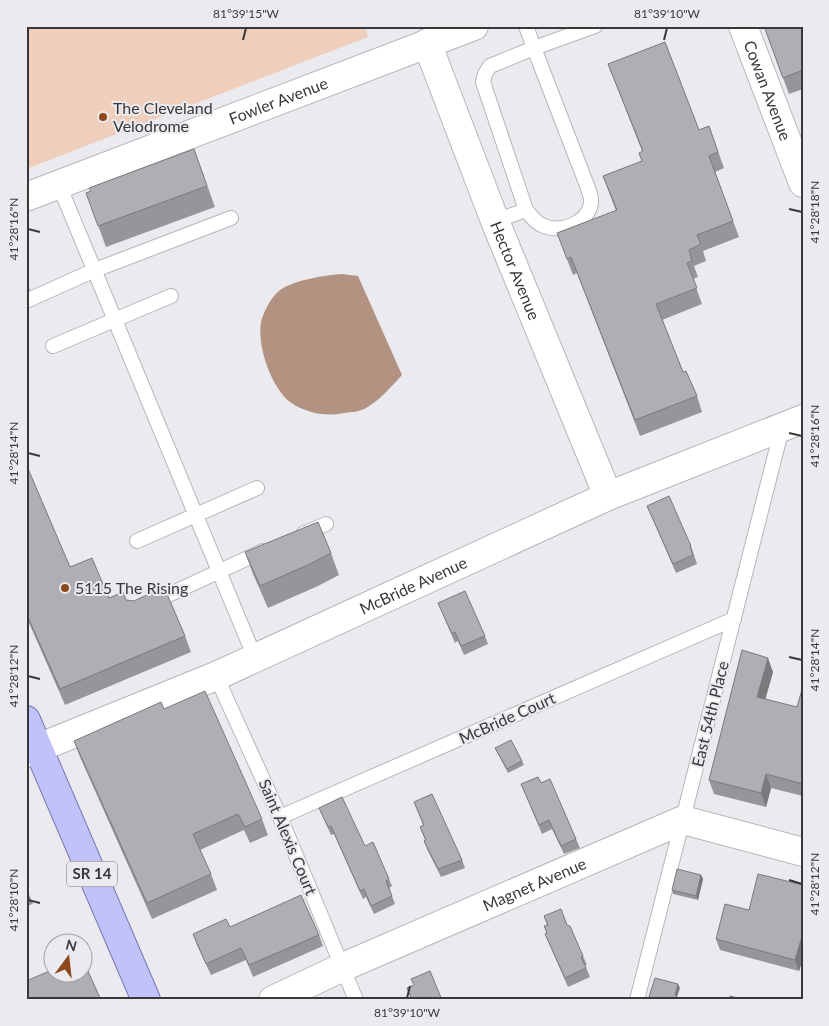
<svg xmlns="http://www.w3.org/2000/svg" width="829" height="1026" font-family="Lato,sans-serif">
<rect width="100%" height="100%" fill="#ebebef"/>
<polygon fill="#efcebb" points="26,26 365,26 368,37 26,169"/>
<path fill="#b29280" d="M342 274 358 276 402 375C391 387 380 400 366 408 360 412 351 412 344 413 325 417 306 413 290 402 271 387 257 346 261 322 264 311 271 297 280 290 294 280 326 275 342 274Z"/>
<g fill="none" stroke-linecap="round" stroke-linejoin="round">
<defs>
<g id="lane">
<polyline points="526,26 534,48 595,26"/>
<path d="M534 48 588 188C589 192 592 199 591 203 588 224 560 233 544 226 536 223 531 216 526 210L483 82 485 74 490 66Z"/>
<polyline points="59,185 255,658"/>
<polyline points="495,221 526,210"/>
<polyline points="26,301 95,270 231,218"/>
<polyline points="53,346 171,296"/>
<polyline points="303,534 326,524"/>
<polyline points="137,541 257,488"/>
<polyline points="151,603 263,551"/>
<polyline points="216,676 280,817 356,1000"/>
<polyline points="280,817 734,619"/>
<polyline points="637,1000 782,428"/>
</g>
<g id="street">
<path id="s1" d="M743 26 803 183"/>
<path id="s2" d="M427 43 495 221 608 496"/>
<path id="s3" d="M26 197 474 26"/>
<path id="s4" d="M26 753 216 676 608 496 803 419"/>
<path id="s5" d="M273 1000 343 967 683 820 803 852"/>
</g>
<polyline id="primary" points="26,720 146,1000"/>
</defs>
<use href="#lane" stroke="#b5b6ba" stroke-width="16"/>
<use href="#street" stroke="#b5b6ba" stroke-width="30"/>
<use href="#primary" stroke="#7677b4" stroke-width="30"/>
<use href="#lane" stroke="#fff" stroke-width="14"/>
<use href="#street" stroke="#fff" stroke-width="28"/>
<use href="#primary" stroke="#c1c2f9" stroke-width="28"/>
</g>
<g fill="#96969a">
<polygon points="764,26 803,26 803,89 789,94"/>
<polygon points="608,64 699,130 709,126 724,168 715,172 739,237 703,251 706,261 694,266 698,277 693,279 702,304 662,320 683,372 697,396 702,412 640,436 577,273 573,275 557,233 616,211 603,176 642,161 642,151"/>
<polygon points="194,149 215,207 106,247 86,193"/>
<polygon points="26,280 30,290 26,292"/>
<polygon points="26,461 29,468 28,469 70,567 109,598 126,600 185,636 191,652 65,705 26,616"/>
<polygon points="647,506 691,546 697,564 676,573"/>
<polygon points="245,552 331,553 339,575 318,586 268,608 253,574"/>
<polygon points="438,603 485,636 488,644 464,655 458,641 455,643"/>
<polygon points="773,672 765,699 797,707 803,686 803,796 771,788 766,807 714,794 709,780"/>
<polygon points="164,709 262,819 268,835 250,843 244,830 200,850 211,874 217,890 152,919 80,757 74,741"/>
<polygon points="495,748 522,761 524,765 508,773"/>
<polygon points="541,783 576,839 580,848 564,854 552,829 542,834 521,784"/>
<polygon points="414,802 462,860 465,868 441,877 427,849 424,841 425,840 420,827 423,825"/>
<polygon points="319,808 365,846 389,879 392,886 389,888 395,904 374,914 366,897 363,899 334,834 331,835"/>
<polygon points="701,875 703,879 698,900 673,894 672,890"/>
<polygon points="803,885 803,958 799,971 720,950 716,939 749,910"/>
<polygon points="26,887 33,904 26,906"/>
<polygon points="544,916 567,925 583,956 587,965 585,965 590,977 568,987 545,934 546,933 547,925"/>
<polygon points="230,927 319,935 323,946 253,977 246,960 211,975 197,945 193,934"/>
</g>
<g fill="#7a7a7d">
<polygon points="768,658 773,672 762,711 757,697"/>
<polygon points="766,774 771,788 766,807 761,793"/>
<polygon points="701,875 703,879 698,900 696,896"/>
<polygon points="803,933 803,958 799,971 795,960"/>
<polygon points="678,984 680,988 677,997 678,1000 676,1000 675,995"/>
</g>
<g fill="#afafb3" stroke="#7a7a7d">
<polygon points="764,26 803,26 803,70 783,78"/>
<polygon points="665,42 699,130 709,126 718,152 709,156 733,221 697,235 701,244 689,250 692,261 687,263 697,288 656,304 683,372 686,371 697,396 635,420 571,257 567,259 557,233 617,210 603,176 642,161 639,153 643,151 608,64"/>
<polygon points="194,149 207,186 98,226 86,193 91,191 89,188"/>
<polygon points="26,464 70,567 92,558 109,598 123,592 126,600 134,601 164,587 185,636 60,689 26,613"/>
<polygon points="669,496 691,546 690,546 693,555 673,564 647,506"/>
<polygon points="318,522 331,553 310,564 260,586 245,552"/>
<polygon points="465,591 485,636 461,646 455,632 452,634 438,603"/>
<polygon points="742,650 768,658 757,697 797,707 803,686 803,784 766,774 761,793 709,780"/>
<polygon points="205,691 262,819 245,827 238,814 193,834 211,874 147,903 74,741 161,702 164,709"/>
<polygon points="511,740 522,761 507,769 495,748"/>
<polygon points="538,777 541,783 550,779 576,839 561,846 549,820 539,825 521,784"/>
<polygon points="432,794 462,860 438,869 424,841 426,840 420,827 424,825 414,802"/>
<polygon points="342,797 365,846 373,842 389,879 386,881 392,896 371,906 364,889 360,891 331,826 328,827 319,808"/>
<polygon points="677,869 701,875 696,896 672,890"/>
<polygon points="758,874 803,885 803,933 795,960 716,939 725,904 749,910"/>
<polygon points="301,895 319,935 249,965 241,948 206,964 193,934 226,919 230,927"/>
<polygon points="561,909 567,925 570,926 583,956 581,957 586,968 565,978 545,934 547,933 544,926 548,925 544,916"/>
<polygon points="82,958 101,1000 26,1000 26,981 52,970 52,974 82,974"/>
<polygon points="430,971 442,1000 412,1000 407,988 414,985 411,979"/>
<polygon points="655,978 678,984 675,995 677,996 676,1000 648,1000"/>
<polygon points="730,996 746,1000 729,1000"/>
</g>
<path fill="none" stroke="#38383a" stroke-width="2" d="M243 40 246 28M664 40 667 28M789 209 802 212M28 229 40 232M789 433 802 436M28 453 40 456M789 657 802 660M28 676 40 679M789 880 802 884M28 900 40 903M407 998 410 986"/>
<g fill="#8d491c" stroke="#ebebef" stroke-width="2">
<circle cx="103" cy="117" r="5"/>
<circle cx="65" cy="588" r="5"/>
</g>
<g text-anchor="middle" stroke-width="4" stroke-linejoin="round" paint-order="stroke">
<rect fill="#ebebef" stroke="#6e6e70" stroke-width="1" x="67" y="861.5" width="50" height="25" rx="4"/>
<g font-size="15" font-weight="bold" fill="#38383a">
<text x="92" y="879">SR 14</text>
</g>
<g font-size="16" fill="#38383a" stroke="#ebebef">
<text dy="6" stroke="none"><textPath href="#s1" startOffset="69">Cowan Avenue</textPath></text>
<text dy="6" stroke="none"><textPath href="#s3" startOffset="270">Fowler Avenue</textPath></text>
<text dy="6" stroke="none"><textPath href="#s2" startOffset="244">Hector Avenue</textPath></text>
<text dy="6" stroke="none"><textPath href="#s4" startOffset="422">McBride Avenue</textPath></text>
<text transform="translate(710 714) rotate(-76)" y="6">East 54th Place</text>
<text transform="translate(507 718) rotate(-24)" y="6">McBride Court</text>
<text transform="translate(288 837) rotate(67)" y="6">Saint Alexis Court</text>
<text dy="6" stroke="none"><textPath href="#s5" startOffset="286">Magnet Avenue</textPath></text>
</g>
<g font-size="16" fill="#38383a" stroke="#ebebef" text-anchor="start">
<text x="113" y="114">The Cleveland<tspan x="113" dy="18">Velodrome</tspan></text>
<text x="75" y="594">5115 The Rising</text>
</g>
</g>
<rect width="829" height="1026" fill="none" stroke="#ebebef" stroke-width="55"/>
<g transform="translate(68 958) rotate(15)"><circle r="24" fill="#ebebef" stroke="#a3a3a7"/>
<path d="M0-4L9 19L0 12L-9 19Z" fill="#8d491c"/>
<text y="-8" font-size="14" font-weight="bold" text-anchor="middle" fill="#38383a">N</text>
</g>
<rect x="28" y="28" width="774" height="970" fill="none" stroke="#38383a" stroke-width="2"/>
<g font-size="12" text-anchor="middle" fill="#38383a">
<text x="246" y="18">81°39'15"W</text>
<text x="667" y="18">81°39'10"W</text>
<text transform="translate(815 212) rotate(-90)" y="4">41°28'18"N</text>
<text transform="translate(14 229) rotate(-90)" y="4">41°28'16"N</text>
<text transform="translate(815 436) rotate(-90)" y="4">41°28'16"N</text>
<text transform="translate(14 453) rotate(-90)" y="4">41°28'14"N</text>
<text transform="translate(815 660) rotate(-90)" y="4">41°28'14"N</text>
<text transform="translate(14 676) rotate(-90)" y="4">41°28'12"N</text>
<text transform="translate(815 884) rotate(-90)" y="4">41°28'12"N</text>
<text transform="translate(14 900) rotate(-90)" y="4">41°28'10"N</text>
<text x="407" y="1017">81°39'10"W</text>
</g>
</svg>
